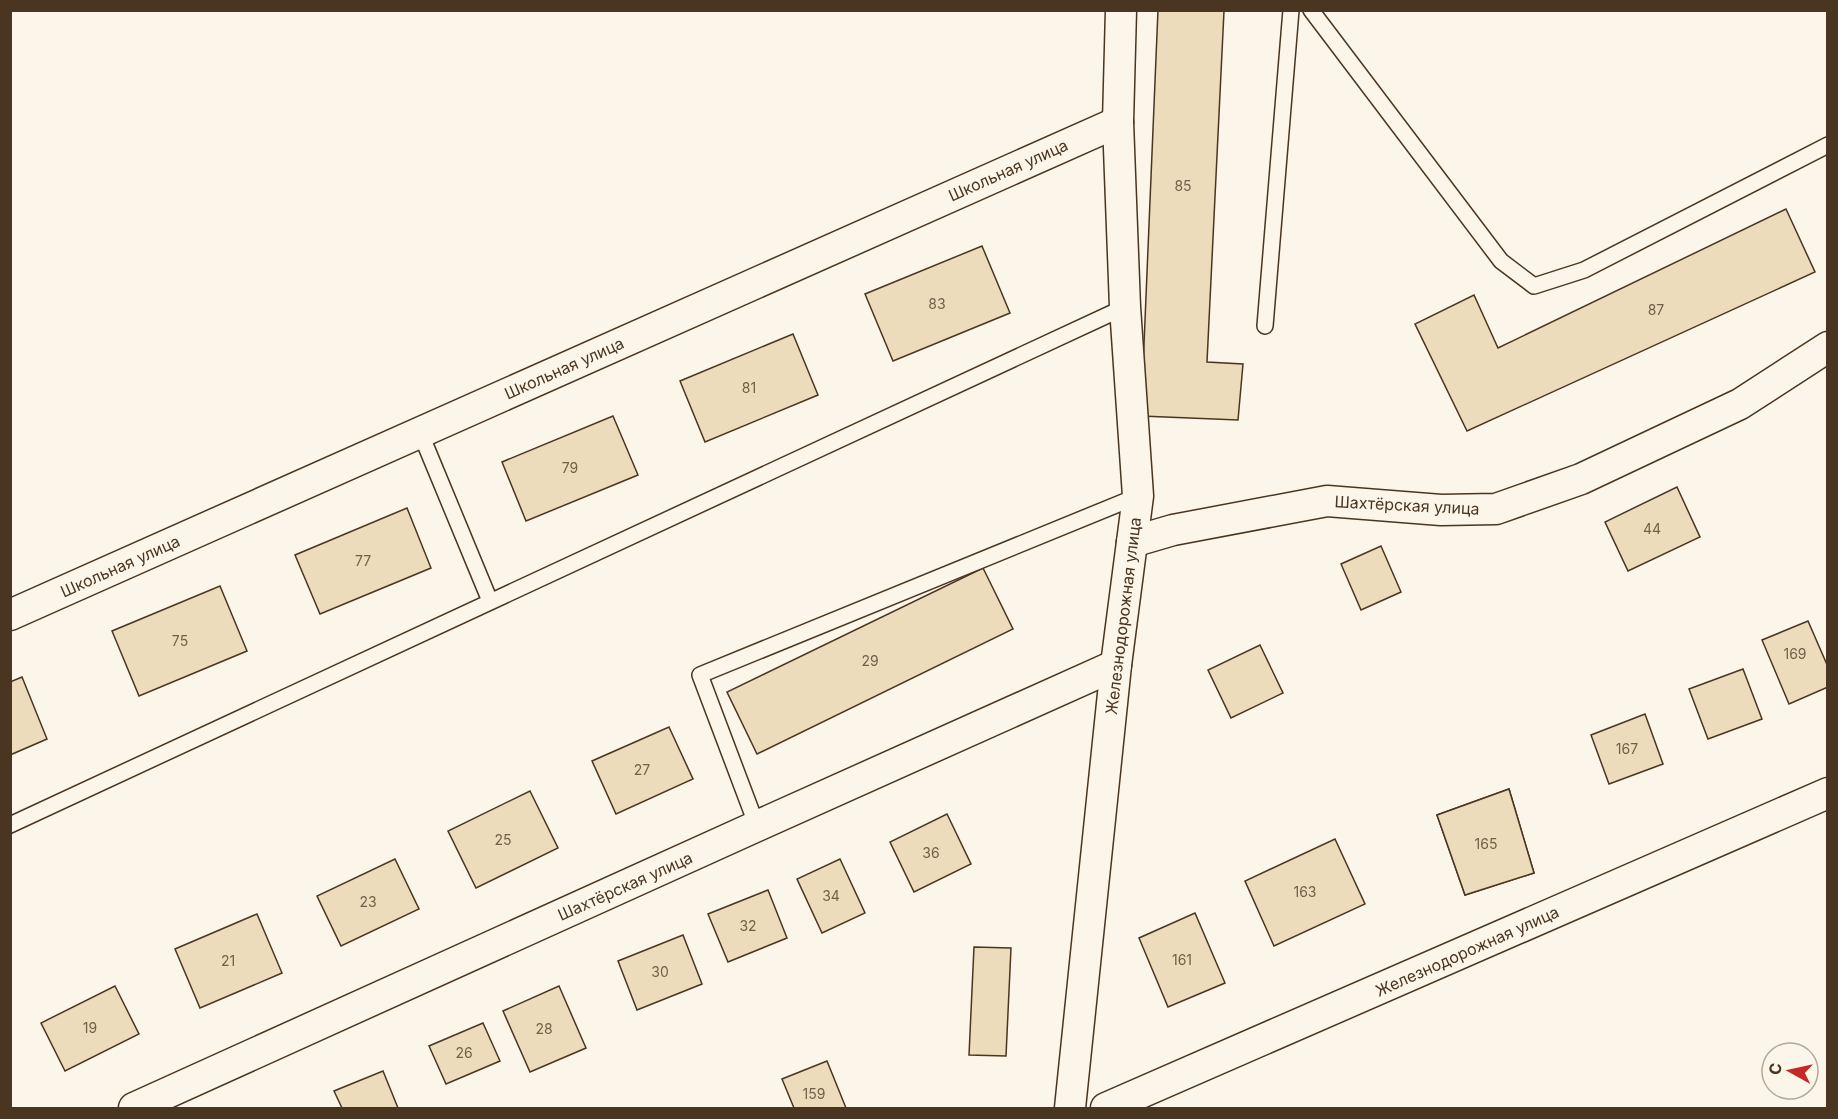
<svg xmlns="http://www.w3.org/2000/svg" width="1838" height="1119" font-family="Inter,sans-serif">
<rect width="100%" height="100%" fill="#fbf6e9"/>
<g fill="#ecdcbc" stroke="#4a3520" stroke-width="1.5">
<polygon points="1158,10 1224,11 1207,362 1243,364 1238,420 1141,416"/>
<polygon points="1786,209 1815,272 1467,431 1415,324 1474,295 1498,348"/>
<polygon points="982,246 1010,313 893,361 865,294"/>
<polygon points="793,334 818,395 705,442 680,381"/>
<polygon points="613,416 638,475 526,521 502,462"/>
<polygon points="1677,487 1700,537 1628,571 1605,522"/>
<polygon points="407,508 431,568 320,614 295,555"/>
<polygon points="1381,546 1401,592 1361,610 1341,564"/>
<polygon points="983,568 1013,629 757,754 727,692"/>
<polygon points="220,586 247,651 139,696 112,631"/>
<polygon points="1808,621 1828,667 1828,687 1789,704 1762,640"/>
<polygon points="1260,645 1283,693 1231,718 1208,670"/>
<polygon points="1743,669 1762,719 1708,739 1689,689"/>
<polygon points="22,677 47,739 10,755 10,682"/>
<polygon points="1645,714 1663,764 1609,784 1591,735"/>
<polygon points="669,727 693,779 616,814 592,761"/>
<polygon points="1509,789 1534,873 1465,895 1437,815"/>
<polygon points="1509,789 1534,873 1465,895 1437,815"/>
<polygon points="530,791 558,848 476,888 448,831"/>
<polygon points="947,814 971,864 914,892 890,842"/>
<polygon points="1335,839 1365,904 1274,946 1245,881"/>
<polygon points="395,859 419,909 341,946 317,896"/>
<polygon points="840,859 865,913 822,933 797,879"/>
<polygon points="768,890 787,938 728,962 708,914"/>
<polygon points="1195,913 1225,983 1168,1007 1139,938"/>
<polygon points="257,914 282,973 200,1008 175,949"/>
<polygon points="683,935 702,984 637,1010 618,961"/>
<polygon points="974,947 1011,948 1006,1056 969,1055"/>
<polygon points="115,986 139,1034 65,1071 41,1023"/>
<polygon points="559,986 586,1048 530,1072 503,1011"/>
<polygon points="483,1023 500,1061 446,1084 429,1046"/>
<polygon points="827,1061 846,1108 794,1108 782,1079"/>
<polygon points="383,1071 398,1108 342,1108 334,1091"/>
</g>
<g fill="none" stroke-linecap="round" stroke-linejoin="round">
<defs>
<g id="lane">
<polyline points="1311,10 1501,261 1534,286 1584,270 1828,145"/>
<polyline points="1265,326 1291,10"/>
<polyline points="420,432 490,601"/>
<polyline points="10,825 1125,307"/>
<polyline points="757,826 700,675 1138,496"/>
</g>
<g id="street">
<polyline points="1132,542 1173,530 1327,501 1441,510 1496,509 1581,479 1740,404 1828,347"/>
<polyline points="10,615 1118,122"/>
<polyline points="134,1108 757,826 1116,665"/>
<polyline points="1070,1108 1116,665 1138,496 1125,307 1118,122 1121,10"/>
<polyline points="1106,1108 1828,793"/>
</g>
</defs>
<use href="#lane" stroke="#4a3520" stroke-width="18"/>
<use href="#street" stroke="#4a3520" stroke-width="33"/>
<use href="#lane" stroke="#fbf6e9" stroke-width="15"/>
<use href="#street" stroke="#fbf6e9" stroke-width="30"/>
</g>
<g text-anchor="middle" stroke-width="4.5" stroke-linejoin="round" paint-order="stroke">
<g font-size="14" fill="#725f47">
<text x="1183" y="191">85</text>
<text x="937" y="309">83</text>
<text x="1656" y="315">87</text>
<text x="749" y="393">81</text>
<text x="570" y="473">79</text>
<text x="1652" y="534">44</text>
<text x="363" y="566">77</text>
<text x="180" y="646">75</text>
<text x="1795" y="659">169</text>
<text x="870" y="666">29</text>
<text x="1627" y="754">167</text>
<text x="642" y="775">27</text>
<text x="503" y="845">25</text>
<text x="1486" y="849">165</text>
<text x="931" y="858">36</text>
<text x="1305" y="897">163</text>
<text x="831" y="901">34</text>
<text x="368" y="907">23</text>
<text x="748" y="931">32</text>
<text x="1182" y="965">161</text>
<text x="228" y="966">21</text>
<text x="660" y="977">30</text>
<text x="90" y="1033">19</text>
<text x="544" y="1034">28</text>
<text x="464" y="1058">26</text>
<text x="814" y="1099">159</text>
</g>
<g font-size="16" fill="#4a3520" stroke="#fbf6e9">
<text transform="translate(1008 170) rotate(-24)" y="6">Школьная улица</text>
<text transform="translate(564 368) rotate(-24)" y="6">Школьная улица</text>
<text transform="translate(1407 505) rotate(3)" y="6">Шахтёрская улица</text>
<text transform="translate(120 566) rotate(-24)" y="6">Школьная улица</text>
<text transform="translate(1123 616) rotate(-83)" y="6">Железнодорожная улица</text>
<text transform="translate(625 886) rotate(-24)" y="6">Шахтёрская улица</text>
<text transform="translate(1467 951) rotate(-24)" y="6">Железнодорожная улица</text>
</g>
</g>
<rect width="1838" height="1119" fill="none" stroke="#4a3520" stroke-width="24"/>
<g transform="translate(1790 1071) rotate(278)"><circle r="28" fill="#fbf6e9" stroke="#b4a999" stroke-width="1.5"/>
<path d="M0-4.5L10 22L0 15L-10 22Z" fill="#c62828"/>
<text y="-9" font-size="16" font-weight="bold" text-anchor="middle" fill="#4a3520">С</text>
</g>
</svg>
